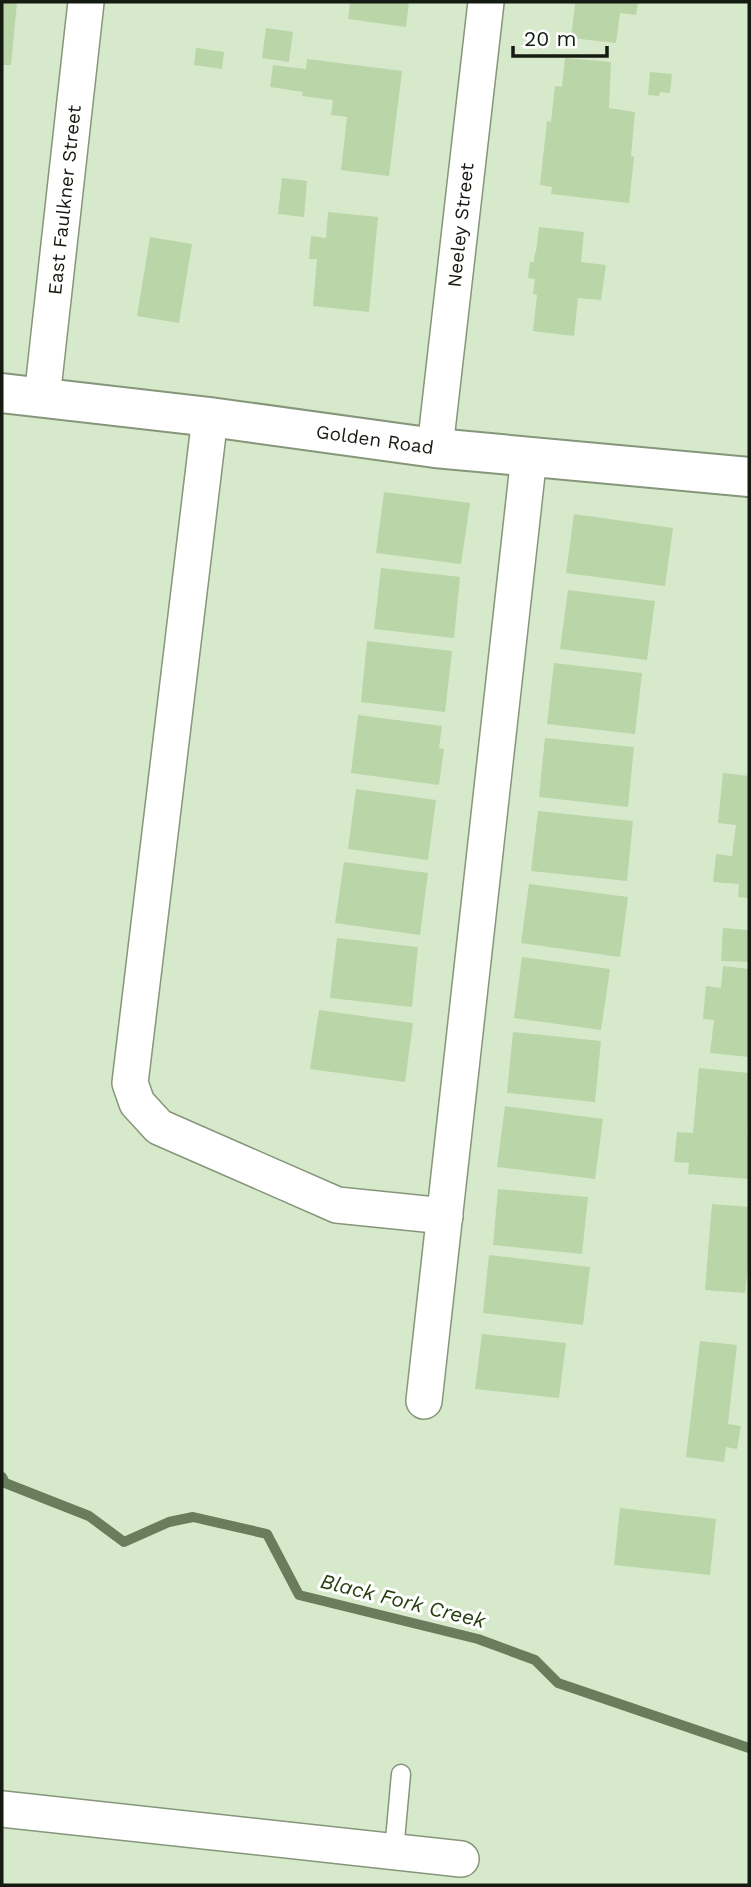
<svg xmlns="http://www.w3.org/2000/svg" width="751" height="1887" font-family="'Work Sans',sans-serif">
<rect width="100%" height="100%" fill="#d7e9cb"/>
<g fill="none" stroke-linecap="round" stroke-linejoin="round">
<polyline stroke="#697d5c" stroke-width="10" points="2,1477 5,1483 89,1516 124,1542 169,1522 193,1517 267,1534 299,1595 478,1639 535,1660 558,1683 749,1748"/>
</g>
<g fill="#bad5a8">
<polygon points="2,2 17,2 11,65 2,65"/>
<polygon points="350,2 409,2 406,27 348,19"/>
<polygon points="569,2 638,2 636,15 620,13 616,43 571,38 575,4 569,3"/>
<polygon points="266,28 293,32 289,62 262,58"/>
<polygon points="196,48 224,52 222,69 194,65"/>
<polygon points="565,58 611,62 609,108 635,112 631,156 634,157 629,203 551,194 552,187 540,185 547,121 551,122 555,86 562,87"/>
<polygon points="307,59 402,71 389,176 341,170 347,117 331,115 333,100 302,96 303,92 270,87 273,65 306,69"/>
<polygon points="650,72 672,74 670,93 660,92 659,96 648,95"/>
<polygon points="282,178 307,181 304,217 278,214"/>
<polygon points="328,212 378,217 369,312 313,306 317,259 309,259 311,236 326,238"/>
<polygon points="539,227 584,232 581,262 606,265 601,300 578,298 574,336 533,331 537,295 533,294 535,279 528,278 530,262 534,262 535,252 536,252"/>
<polygon points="150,237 192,244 179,323 137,316"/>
<polygon points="384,492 470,503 461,564 376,553"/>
<polygon points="574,514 673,528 665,586 566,573"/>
<polygon points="381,568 460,577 454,638 374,629"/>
<polygon points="568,590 655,601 647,660 560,649"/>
<polygon points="367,641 452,651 445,712 361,702"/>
<polygon points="554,663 642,673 635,734 547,724"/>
<polygon points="358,715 442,726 439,748 444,749 439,785 351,773"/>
<polygon points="545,738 634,747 628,807 539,797"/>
<polygon points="723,773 749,776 749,898 738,897 739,884 713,882 716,854 732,856 736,825 718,823"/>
<polygon points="356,789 436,800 428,860 348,849"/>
<polygon points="538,811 633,821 627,881 531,871"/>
<polygon points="344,862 428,873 420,935 335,923"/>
<polygon points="529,884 628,897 620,957 521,943"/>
<polygon points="723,928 749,930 749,962 721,961"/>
<polygon points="337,938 418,947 412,1007 330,998"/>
<polygon points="522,957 610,969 601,1030 514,1018"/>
<polygon points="723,966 749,969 749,1057 710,1053 714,1020 703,1019 706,986 721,988"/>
<polygon points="319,1010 413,1023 405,1082 310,1069"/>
<polygon points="513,1032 601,1041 595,1102 507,1093"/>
<polygon points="699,1068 749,1073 749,1117 747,1133 749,1134 749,1179 688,1174 689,1163 674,1162 677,1132 693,1133"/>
<polygon points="505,1106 603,1119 595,1179 497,1167"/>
<polygon points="498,1189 588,1197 582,1254 493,1245"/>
<polygon points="712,1204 749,1207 749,1266 748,1266 745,1293 705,1290"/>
<polygon points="489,1255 590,1267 583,1325 483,1313"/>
<polygon points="482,1334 566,1343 559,1398 475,1389"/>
<polygon points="700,1341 737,1345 728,1424 741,1426 737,1449 726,1447 724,1462 686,1457"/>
<polygon points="620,1508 716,1519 710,1575 614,1565"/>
</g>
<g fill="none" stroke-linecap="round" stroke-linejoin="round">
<defs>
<polyline id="service" points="394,1851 401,1774"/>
<g id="minor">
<polyline points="42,398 86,2"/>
<polyline points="210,417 130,1083 137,1103 159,1127 337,1205 445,1216"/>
<polyline points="435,448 486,2"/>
<polyline points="424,1401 529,456"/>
<polyline points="2,1809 461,1859"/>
</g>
<polyline id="tertiary" points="2,393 210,417 435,448 749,477"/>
</defs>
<use href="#service" stroke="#85967a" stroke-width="21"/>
<use href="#minor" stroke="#85967a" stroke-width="38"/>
<use href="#tertiary" stroke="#85967a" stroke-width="42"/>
<use href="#service" stroke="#fff" stroke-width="18"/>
<use href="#minor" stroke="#fff" stroke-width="35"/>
<use href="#tertiary" stroke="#fff" stroke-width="38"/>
</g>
<g text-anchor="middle" stroke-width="6" stroke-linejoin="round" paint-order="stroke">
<g font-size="19" fill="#151b11" stroke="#fff">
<text transform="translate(64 200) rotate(-84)" y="7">East Faulkner Street</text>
<text transform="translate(460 225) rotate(-84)" y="7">Neeley Street</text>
<text transform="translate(375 439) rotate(8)" y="7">Golden Road</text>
</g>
<g font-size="21" font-style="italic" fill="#253e0e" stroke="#fff">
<text transform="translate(403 1601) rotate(14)" y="7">Black Fork Creek</text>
</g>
</g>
<rect width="751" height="1887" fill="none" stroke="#151b11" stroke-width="7"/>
<path d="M513 46v10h94v-10" fill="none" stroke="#151b11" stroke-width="3.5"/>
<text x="524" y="46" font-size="21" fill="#151b11" stroke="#ffffff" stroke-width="5" paint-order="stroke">20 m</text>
</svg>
